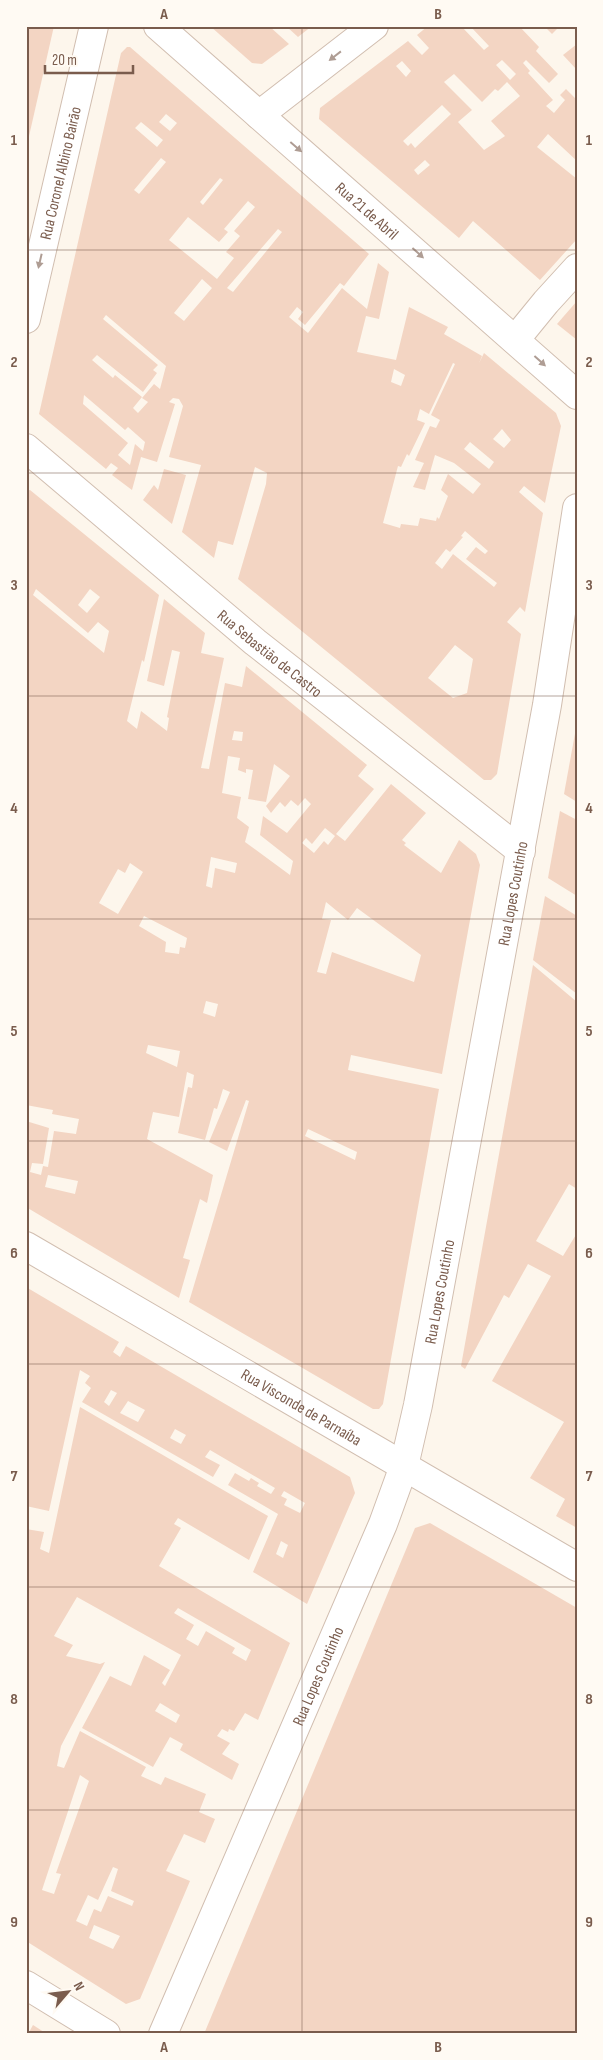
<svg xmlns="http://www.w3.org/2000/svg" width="603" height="2060" font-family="'Sofia Sans Condensed',sans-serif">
<rect width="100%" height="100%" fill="#fdf6ec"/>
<g fill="#f3d5c3" fill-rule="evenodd">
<polygon points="26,26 54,26 27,145 26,145"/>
<polygon points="210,26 269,26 289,44 262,64 252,63"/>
<polygon points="286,26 312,26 298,37"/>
<path d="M428 26H461L484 50 489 46 470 26H519L539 47 536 51 558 74 549 83 526 60 523 63 530 71 528 73 553 100 546 106 554 113 565 100 560 95 566 89 577 100V161L548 134 537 147 577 179V239L540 280 473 221 459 238 319 119 320 108 408 41 422 55 429 48 417 35ZM502 60 516 74 510 80 496 65ZM402 61 411 71 406 77 396 66ZM454 74 482 102 495 89 498 91 507 82 520 96 491 121 505 136 484 150 458 122 472 110 444 82ZM442 105 451 114 415 148 411 143 408 146 403 141ZM425 160 430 165 418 175 414 170Z"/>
<polygon points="544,26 560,26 552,34"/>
<polygon points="577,44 577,70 563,55"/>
<path d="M127 47H130L369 254 344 286 340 283 305 325 298 319 303 312 297 307 289 317 308 333 342 288 367 309 378 263 389 272 379 319 366 316 357 352 396 360 409 307 448 327 444 334 482 356 479 363 484 353 556 413 561 426 545 503 524 486 519 492 543 513 525 612 520 607 507 622 521 634 497 774 491 780H484L238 579 266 484 267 473 255 467 233 545 218 541 214 558 182 532 201 465 169 457 183 406 179 399 173 398 169 402 175 404 157 462 141 457 132 490 112 475 118 468 111 463 106 469 39 414 121 53ZM166 114 177 123 170 131 159 122ZM141 122 163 140 157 147 135 128ZM161 158 166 162 139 194 134 190ZM220 178 223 180 203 205 200 202ZM248 201 255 207 234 231 240 236 226 252 234 258 217 279 169 240 188 217 219 242 228 232 224 229ZM278 229 282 232 233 292 227 288ZM202 279 212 288 184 321 174 313ZM106 315 166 366 160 389 154 384 142 398 148 402 138 413 133 408 142 397 115 375 113 378 92 360 97 355 143 392 157 373 153 370 158 365 103 319ZM453 363 455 364 431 415 440 420 436 428 430 426 415 460 424 463 413 487 425 490 435 455 454 463 481 484 473 494 448 474 441 490 448 496 439 519 437 517 436 521 420 518 418 526 401 524 400 528 383 523 398 466 401 467 407 454 409 456 425 423 417 420 420 409 429 414ZM394 369 405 375 401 386 391 382ZM84 395 125 430 128 427 145 442 143 451 135 444 130 465 118 455 128 443 83 404ZM502 429 511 440 504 448 493 439ZM470 442 494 462 489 469 464 449ZM465 531 488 551 485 554 476 547 466 559 497 583 494 587 453 554 442 569 435 563 446 549 450 552 463 537 461 536ZM455 645 473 659 467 693 453 698 428 678Z"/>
<polygon points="577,301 577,340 557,324"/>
<polygon points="164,469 186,475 172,524 143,500 154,485 158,490"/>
<path d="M30 490 159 595 144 662 142 660 127 721 137 729 141 711 167 731 169 718 167 717 180 652 172 650 164 686 147 681 164 599 205 633 201 653 224 658 201 768 209 769 225 683 242 687 246 666 367 765 358 776 374 789 336 834 345 841 391 784 426 813 402 840 406 843 404 845 441 873 459 840 476 854 480 865 442 1074 351 1055 348 1070 439 1089 383 1404 379 1409H373L189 1302 249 1101 246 1100 227 1151 209 1142 230 1092 223 1089 217 1109 214 1108 205 1140 178 1133 188 1087 192 1088 194 1075 187 1072 179 1117 153 1112 147 1139 213 1175 207 1203 200 1199 183 1258 190 1260 179 1298 26 1207V1121L49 1128 43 1164 32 1163 30 1172 41 1175 43 1166 48 1167 54 1131 76 1134 79 1119 52 1114 53 1110 26 1105V491ZM36 589 88 633 98 622 109 631 104 653 33 595ZM90 589 100 597 87 613 78 605ZM234 731 243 732 242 741 232 740ZM228 756 240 758 238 770 246 773V769L253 770 248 799 266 802 274 764 290 776 266 806 271 813 280 802 285 807 291 800 298 806 305 798 311 804 287 833 263 816 260 835 293 861 290 875 245 842 249 827 237 818 241 797 222 793ZM325 828 335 836 328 845 324 841 314 853 302 843 306 838 312 844ZM211 857 237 863 235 873 215 868 212 888 206 886ZM130 863 143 872 118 914 99 903 118 869 125 873ZM326 902 348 920 357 908 421 955 414 982 332 952 326 974 317 972 331 920 322 919ZM144 916 187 938 185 948 180 947 179 954 165 952 166 942 139 926ZM206 1001 218 1004 215 1017 203 1013ZM148 1045 180 1051 177 1067 146 1053ZM308 1129 357 1152 355 1160 305 1136ZM48 1175 78 1181 75 1194 45 1187Z"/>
<polygon points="576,728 577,728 577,802 564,794"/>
<polygon points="560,811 577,820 577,896 548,878"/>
<polygon points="545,896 577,916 577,994 533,960"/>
<polygon points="533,965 577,1002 577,1189 569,1184 536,1241 563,1256 577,1233 577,1528 556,1516 565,1499 530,1478 564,1422 492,1381 551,1276 528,1264 509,1298 504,1295 465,1369 461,1366"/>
<path d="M26 1287 119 1342 113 1352 120 1357 126 1346 350 1477 355 1493 307 1604 253 1572 278 1514 228 1485 235 1473 249 1481 251 1478 259 1483 257 1486 271 1494 275 1488 210 1450 205 1457 220 1465 213 1477 82 1402 91 1388 85 1383 90 1376 80 1370 49 1511 26 1506ZM111 1390 117 1393 109 1406 104 1402ZM128 1401 145 1410 138 1422 120 1413ZM175 1429 186 1435 181 1444 170 1438ZM284 1491 305 1503 300 1513 284 1505 287 1499 281 1496ZM281 1541 288 1545 283 1558 276 1554Z"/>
<path d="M80 1407 268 1516 249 1560 178 1518 174 1524 181 1528 159 1566 290 1643 258 1720 245 1713 234 1731 229 1729 228 1732 222 1729 217 1736 230 1743 222 1754 239 1764 232 1780 180 1750 183 1744 170 1737 153 1767 82 1728 110 1676 131 1686 144 1655 170 1670 162 1683 165 1686 181 1655 77 1597 54 1636 73 1645 66 1656 100 1664 105 1662 61 1746 57 1766 64 1768 80 1731 146 1767 141 1776 161 1785 165 1777 206 1794 199 1812 215 1819 205 1843 184 1834 166 1871 190 1881 140 1999 126 2004 26 1941V1529L44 1532 40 1549 49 1553ZM178 1608 251 1650 246 1661 232 1653 235 1648 206 1631 198 1646 186 1639 194 1625 174 1613ZM160 1703 180 1715 176 1723 155 1711ZM80 1775 89 1781 56 1873 61 1874 54 1894 42 1890ZM113 1867 118 1869 111 1891 134 1901 132 1906 108 1896 101 1912 94 1909 87 1926 76 1921 88 1895 98 1900ZM94 1925 120 1936 113 1949 89 1938Z"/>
<polygon points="430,1523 577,1608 577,2034 204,2034 415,1528"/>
<polygon points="33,2025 47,2034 28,2034"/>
</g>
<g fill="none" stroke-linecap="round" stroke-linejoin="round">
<defs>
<g id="minor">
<polyline points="259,115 374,26"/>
<path id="s1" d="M26 319 94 26"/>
<polyline points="515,340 546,302 577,268"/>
<path id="s2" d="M26 448 255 642 521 851"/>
<path id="s3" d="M163 2034 383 1524 404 1466 418 1405 547 705 577 508"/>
</g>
<g id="tertiary">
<path id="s4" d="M158 26 577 395"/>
<path id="s5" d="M26 1246 577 1567"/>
<polyline points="26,1985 106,2034"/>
</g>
</defs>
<use href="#minor" stroke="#d1beb0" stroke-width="30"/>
<use href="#tertiary" stroke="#d1beb0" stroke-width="30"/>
<use href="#minor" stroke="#fff" stroke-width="28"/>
<use href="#tertiary" stroke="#fff" stroke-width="28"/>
</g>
<defs><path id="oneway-solid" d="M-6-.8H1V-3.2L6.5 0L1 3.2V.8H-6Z" transform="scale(1.25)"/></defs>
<g fill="#af9d94">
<use href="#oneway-solid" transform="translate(335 56) rotate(142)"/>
<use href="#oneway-solid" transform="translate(296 147) rotate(41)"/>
<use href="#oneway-solid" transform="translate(418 253) rotate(42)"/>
<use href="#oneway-solid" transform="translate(40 261) rotate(103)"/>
<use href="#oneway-solid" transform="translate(540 361) rotate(42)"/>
</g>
<path fill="none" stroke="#7a5c4d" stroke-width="1" stroke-opacity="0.55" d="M302 26V2034M26 250H577M26 473H577M26 696H577M26 919H577M26 1141H577M26 1364H577M26 1587H577M26 1810H577"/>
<g text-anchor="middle" stroke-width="4" stroke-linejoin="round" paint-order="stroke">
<g font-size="16" fill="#7a5c4d" stroke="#fffaf3">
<text dy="6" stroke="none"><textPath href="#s1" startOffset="150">Rua Coronel Albino Bairão</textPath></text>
<text dy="6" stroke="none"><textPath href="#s4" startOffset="279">Rua 21 de Abril</textPath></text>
<text dy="6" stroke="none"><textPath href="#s2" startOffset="319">Rua Sebastião de Castro</textPath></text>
<text dy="6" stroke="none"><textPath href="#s3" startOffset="1200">Rua Lopes Coutinho</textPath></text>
<text dy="6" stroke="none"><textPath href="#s3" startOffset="795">Rua Lopes Coutinho</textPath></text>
<text dy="6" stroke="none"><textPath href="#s5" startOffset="319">Rua Visconde de Parnaíba</textPath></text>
<text dy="6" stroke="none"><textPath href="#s3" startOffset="390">Rua Lopes Coutinho</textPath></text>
</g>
</g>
<rect width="603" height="2060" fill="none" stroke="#fffaf3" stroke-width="55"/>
<g transform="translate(68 1992) rotate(62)" stroke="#fffaf3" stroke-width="4" paint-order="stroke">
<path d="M0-4L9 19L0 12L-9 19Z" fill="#7a5c4d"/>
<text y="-8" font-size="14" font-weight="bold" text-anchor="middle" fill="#7a5c4d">N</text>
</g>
<path d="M45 65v8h88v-8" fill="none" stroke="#7a5c4d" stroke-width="2.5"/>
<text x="52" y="65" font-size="15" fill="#7a5c4d" stroke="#fffaf3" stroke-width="4" paint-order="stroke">20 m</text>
<rect x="28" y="28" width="548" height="2004" fill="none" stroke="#7a5c4d" stroke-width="2"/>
<g font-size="16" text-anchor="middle" font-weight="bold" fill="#7a5c4d">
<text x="164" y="19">A</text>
<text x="438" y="19">B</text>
<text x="14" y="145">1</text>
<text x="589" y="145">1</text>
<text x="14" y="367">2</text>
<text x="589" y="367">2</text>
<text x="14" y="590">3</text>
<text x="589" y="590">3</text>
<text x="14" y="813">4</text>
<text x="589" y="813">4</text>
<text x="14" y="1036">5</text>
<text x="589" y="1036">5</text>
<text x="14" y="1258">6</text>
<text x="589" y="1258">6</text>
<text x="14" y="1481">7</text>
<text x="589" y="1481">7</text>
<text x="14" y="1704">8</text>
<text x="589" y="1704">8</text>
<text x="14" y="1927">9</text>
<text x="589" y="1927">9</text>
<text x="164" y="2052">A</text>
<text x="438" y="2052">B</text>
</g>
</svg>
